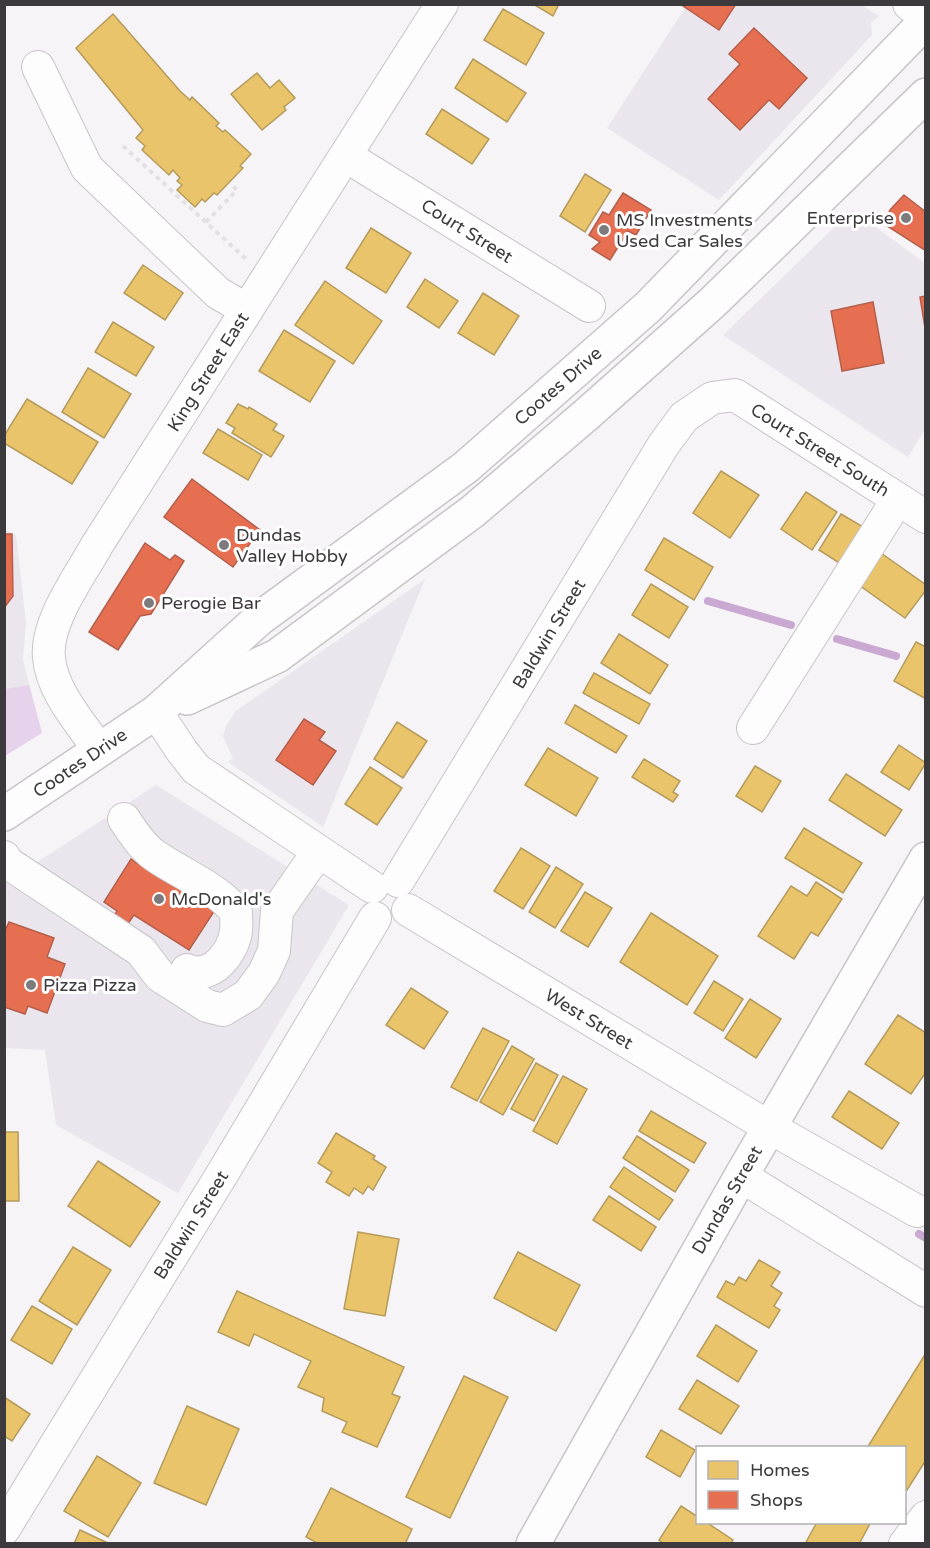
<svg xmlns="http://www.w3.org/2000/svg" width="930" height="1548" font-family="'Varela Round',sans-serif">
<rect width="100%" height="100%" fill="#f6f4f7"/>
<g fill="#ebe5ed">
<polygon points="687,5 861,5 879,16 871,23 872,35 719,200 607,128"/>
<polygon points="852,210 925,263 925,429 908,457 723,335"/>
<polygon points="5,530 16,535 26,622 23,660 42,733 5,728"/>
<polygon points="425,579 323,827 228,762 233,758 223,737 226,726 236,711"/>
<polygon points="156,785 349,905 178,1193 56,1125 45,1050 5,1048 5,883"/>
</g>
<polygon fill="#e7d2eb" points="29,685 42,733 5,756 5,689"/>
<g fill="#e9c46a" stroke="#b59b5c" stroke-width="1.5">
<polygon points="533,4 559,4 553,16"/>
<polygon points="503,9 544,33 526,65 484,40"/>
<polygon points="113,14 180,91 190,100 192,97 219,123 216,126 223,132 225,130 251,154 240,166 243,168 217,195 214,193 205,202 202,199 195,207 177,190 182,185 177,181 180,178 173,170 169,175 142,150 145,146 136,138 143,130 76,48"/>
<polygon points="473,59 526,93 507,122 455,88"/>
<polygon points="257,73 270,88 279,80 295,98 284,107 286,110 262,130 231,94"/>
<polygon points="442,109 489,139 472,164 426,134"/>
<polygon points="585,174 611,190 585,232 560,216"/>
<polygon points="371,228 411,253 386,293 346,268"/>
<polygon points="143,265 183,293 165,320 124,293"/>
<polygon points="425,279 458,301 439,328 407,307"/>
<polygon points="325,281 382,321 353,364 295,325"/>
<polygon points="483,293 519,316 494,355 458,333"/>
<polygon points="113,322 154,347 136,376 95,352"/>
<polygon points="284,330 335,361 310,402 259,371"/>
<polygon points="88,368 131,394 104,438 62,412"/>
<polygon points="27,399 98,442 72,484 4,443 4,436"/>
<polygon points="238,404 248,409 249,407 277,424 273,430 284,436 271,457 232,433 235,428 226,423"/>
<polygon points="218,429 262,455 248,480 203,453"/>
<polygon points="721,471 759,495 730,538 693,513"/>
<polygon points="806,492 837,512 812,550 781,529"/>
<polygon points="841,514 870,531 847,568 819,550"/>
<polygon points="664,538 713,567 694,600 645,570"/>
<polygon points="881,553 926,585 926,590 905,618 859,585"/>
<polygon points="651,584 688,607 669,638 632,615"/>
<polygon points="619,634 668,665 650,694 601,663"/>
<polygon points="916,642 926,647 926,699 894,681"/>
<polygon points="594,673 650,704 639,724 583,693"/>
<polygon points="575,705 627,736 616,753 565,723"/>
<polygon points="397,722 427,741 403,778 374,759"/>
<polygon points="899,745 926,763 909,790 881,772"/>
<polygon points="548,748 598,778 576,816 525,785"/>
<polygon points="644,759 680,781 673,792 678,795 673,802 632,777"/>
<polygon points="755,766 781,781 762,812 736,796"/>
<polygon points="370,767 402,788 377,825 345,804"/>
<polygon points="846,774 902,810 885,836 829,800"/>
<polygon points="804,828 862,863 843,893 785,858"/>
<polygon points="521,848 550,866 523,909 494,891"/>
<polygon points="556,867 583,884 555,928 529,912"/>
<polygon points="816,882 842,899 818,936 811,932 794,959 758,936 791,886 807,896"/>
<polygon points="585,892 612,908 588,947 561,931"/>
<polygon points="651,913 718,956 687,1005 620,962"/>
<polygon points="714,981 743,999 723,1031 694,1013"/>
<polygon points="411,988 448,1012 424,1049 386,1025"/>
<polygon points="750,999 781,1019 756,1058 725,1038"/>
<polygon points="898,1015 926,1033 926,1072 911,1094 865,1064"/>
<polygon points="483,1028 509,1041 477,1101 451,1087"/>
<polygon points="512,1046 534,1059 503,1115 480,1102"/>
<polygon points="536,1063 558,1075 534,1121 511,1109"/>
<polygon points="563,1076 587,1089 557,1144 533,1131"/>
<polygon points="849,1091 899,1123 882,1149 832,1117"/>
<polygon points="651,1111 706,1143 694,1163 639,1131"/>
<polygon points="4,1132 18,1132 19,1201 4,1201"/>
<polygon points="336,1133 375,1156 373,1159 386,1167 373,1190 368,1186 363,1194 354,1188 349,1196 326,1182 332,1172 318,1163"/>
<polygon points="637,1136 689,1170 675,1192 623,1158"/>
<polygon points="98,1161 160,1202 130,1247 68,1206"/>
<polygon points="624,1167 673,1200 659,1220 610,1187"/>
<polygon points="609,1196 656,1227 641,1251 593,1220"/>
<polygon points="358,1232 399,1239 385,1316 344,1309"/>
<polygon points="73,1247 111,1270 77,1325 39,1301"/>
<polygon points="518,1252 580,1285 556,1331 494,1298"/>
<polygon points="759,1260 780,1272 771,1286 782,1293 774,1306 780,1310 769,1328 717,1297 726,1281 734,1285 739,1277 746,1281"/>
<polygon points="237,1291 404,1367 392,1394 400,1397 377,1447 342,1432 347,1422 322,1411 324,1398 298,1387 311,1361 254,1334 249,1346 218,1332"/>
<polygon points="32,1306 72,1329 52,1364 11,1340"/>
<polygon points="716,1325 757,1351 738,1382 697,1356"/>
<polygon points="926,1353 926,1460 907,1490 904,1488 904,1448 867,1448"/>
<polygon points="464,1376 508,1397 450,1518 406,1497"/>
<polygon points="697,1380 739,1406 721,1434 679,1409"/>
<polygon points="4,1397 30,1414 12,1441 4,1436"/>
<polygon points="187,1406 239,1429 206,1505 154,1483"/>
<polygon points="661,1430 695,1450 680,1477 646,1457"/>
<polygon points="97,1456 141,1483 108,1537 64,1511"/>
<polygon points="331,1488 412,1529 405,1544 319,1544 306,1537"/>
<polygon points="681,1506 698,1517 698,1522 706,1522 733,1540 731,1544 664,1544 659,1540"/>
<polygon points="817,1522 871,1522 859,1544 805,1544"/>
<polygon points="80,1530 110,1544 74,1544"/>
</g>
<g fill="#e76f51" stroke="#b45f4b" stroke-width="1.5">
<polygon points="684,4 736,4 719,30 683,6"/>
<polygon points="754,28 807,78 779,109 769,100 740,130 708,99 740,64 729,54"/>
<polygon points="623,193 651,210 636,235 628,231 610,260 592,249 600,242 589,235 603,212 609,215"/>
<polygon points="904,195 926,212 926,251 884,224 890,210"/>
<polygon points="926,296 926,334 920,297"/>
<polygon points="873,302 884,363 842,371 831,311"/>
<polygon points="192,479 260,530 233,567 164,517"/>
<polygon points="4,534 12,534 13,596 4,608"/>
<polygon points="145,543 170,560 175,555 184,561 151,614 140,616 118,650 89,632"/>
<polygon points="304,719 325,732 319,740 336,751 313,785 276,760"/>
<polygon points="145,853 215,910 189,950 134,915 127,925 114,916 117,911 104,902 131,859 138,864"/>
<polygon points="9,922 54,938 47,957 65,964 47,1013 28,1006 25,1014 4,1007 4,933"/>
</g>
<g fill="none" stroke-linecap="round" stroke-linejoin="round">
<g stroke="#c9a8d1" stroke-width="8">
<polyline points="708,601 791,625"/>
<polyline points="837,639 896,656"/>
<polyline points="919,1234 926,1238"/>
</g>
<defs>
<g id="minor">
<polyline points="909,4 926,17"/>
<polyline points="38,67 87,168 218,293 247,310"/>
<polyline points="346,156 589,306"/>
<polyline points="156,712 182,751 196,769 372,887"/>
<polyline points="753,728 898,499"/>
<path d="M99 750C81 723 52 692 49 658 45 622 80 576 97 545L442 4"/>
<path d="M124 819C133 832 141 846 154 855 179 873 217 887 236 912 236 918 237 925 236 931 233 953 211 981 187 970"/>
<polyline points="4,857 8,863 141,951 160,976 207,1006 223,1010 248,995 264,973 274,951 277,911 318,852"/>
<polyline points="398,881 664,444 684,417 712,398 735,395 926,517"/>
<polyline points="408,910 769,1127 917,1211"/>
<polyline points="741,1176 926,1291"/>
<polyline points="4,1529 224,1171 375,918"/>
<polyline points="905,1544 926,1517"/>
</g>
<g id="major">
<polyline points="187,698 277,656 472,512 586,415 712,303 926,95"/>
<polyline points="4,814 156,712 259,619 466,467 648,307 926,21"/>
<polyline points="533,1544 741,1176 926,859"/>
</g>
</defs>
<use href="#minor" stroke="#c7c5c7" stroke-width="34"/>
<use href="#major" stroke="#c7c5c7" stroke-width="36"/>
<g stroke="#e2e0e2" stroke-width="4" stroke-dasharray="4.5 4.5" stroke-linecap="butt">
<polyline points="123,146 246,259"/>
<polyline points="206,222 237,190 230,183"/>
</g>
<use href="#minor" stroke="#fefdfe" stroke-width="32"/>
<use href="#major" stroke="#fefdfe" stroke-width="33"/>
</g>
<g fill="#7d7b7d" stroke="#fff" stroke-width="2">
<circle cx="906" cy="218" r="6"/>
<circle cx="604" cy="230" r="6"/>
<circle cx="224" cy="545" r="6"/>
<circle cx="149" cy="603" r="6"/>
<circle cx="159" cy="899" r="6"/>
<circle cx="31" cy="985" r="6"/>
</g>
<g text-anchor="middle" stroke-width="6" stroke-linejoin="round" paint-order="stroke">
<g font-size="18" fill="#3c3a3c" stroke="#fff" text-anchor="start">
<text x="894" y="224" text-anchor="end">Enterprise</text>
<text x="616" y="226">MS Investments<tspan x="616" dy="21">Used Car Sales</tspan></text>
<text x="236" y="541">Dundas<tspan x="236" dy="21">Valley Hobby</tspan></text>
<text x="161" y="609">Perogie Bar</text>
<text x="171" y="905">McDonald's</text>
<text x="43" y="991">Pizza Pizza</text>
</g>
<g font-size="18" fill="#3c3a3c" stroke="#fff">
<text transform="translate(467 231) rotate(32)" y="6">Court Street</text>
<text transform="translate(208 372) rotate(-58)" y="6">King Street East</text>
<text transform="translate(558 386) rotate(-41)" y="6">Cootes Drive</text>
<text transform="translate(820 450) rotate(32)" y="6">Court Street South</text>
<text transform="translate(549 634) rotate(-59)" y="6">Baldwin Street</text>
<text transform="translate(80 763) rotate(-34)" y="6">Cootes Drive</text>
<text transform="translate(589 1019) rotate(31)" y="6">West Street</text>
<text transform="translate(727 1200) rotate(-60)" y="6">Dundas Street</text>
<text transform="translate(191 1225) rotate(-58)" y="6">Baldwin Street</text>
</g>
</g>
<rect width="930" height="1548" fill="none" stroke="#3c3a3c" stroke-width="12"/>
<rect x="696" y="1446" width="210" height="78" fill="#ffffff" stroke="#b1b0b1" stroke-width="1.5"/>
<rect x="708" y="1461" width="30" height="18" fill="#e9c46a" stroke="#b1b0b1" stroke-width="1.5"/>
<text x="750" y="1476" font-size="18" fill="#3c3a3c">Homes</text>
<rect x="708" y="1491" width="30" height="18" fill="#e76f51" stroke="#b1b0b1" stroke-width="1.5"/>
<text x="750" y="1506" font-size="18" fill="#3c3a3c">Shops</text>
</svg>
